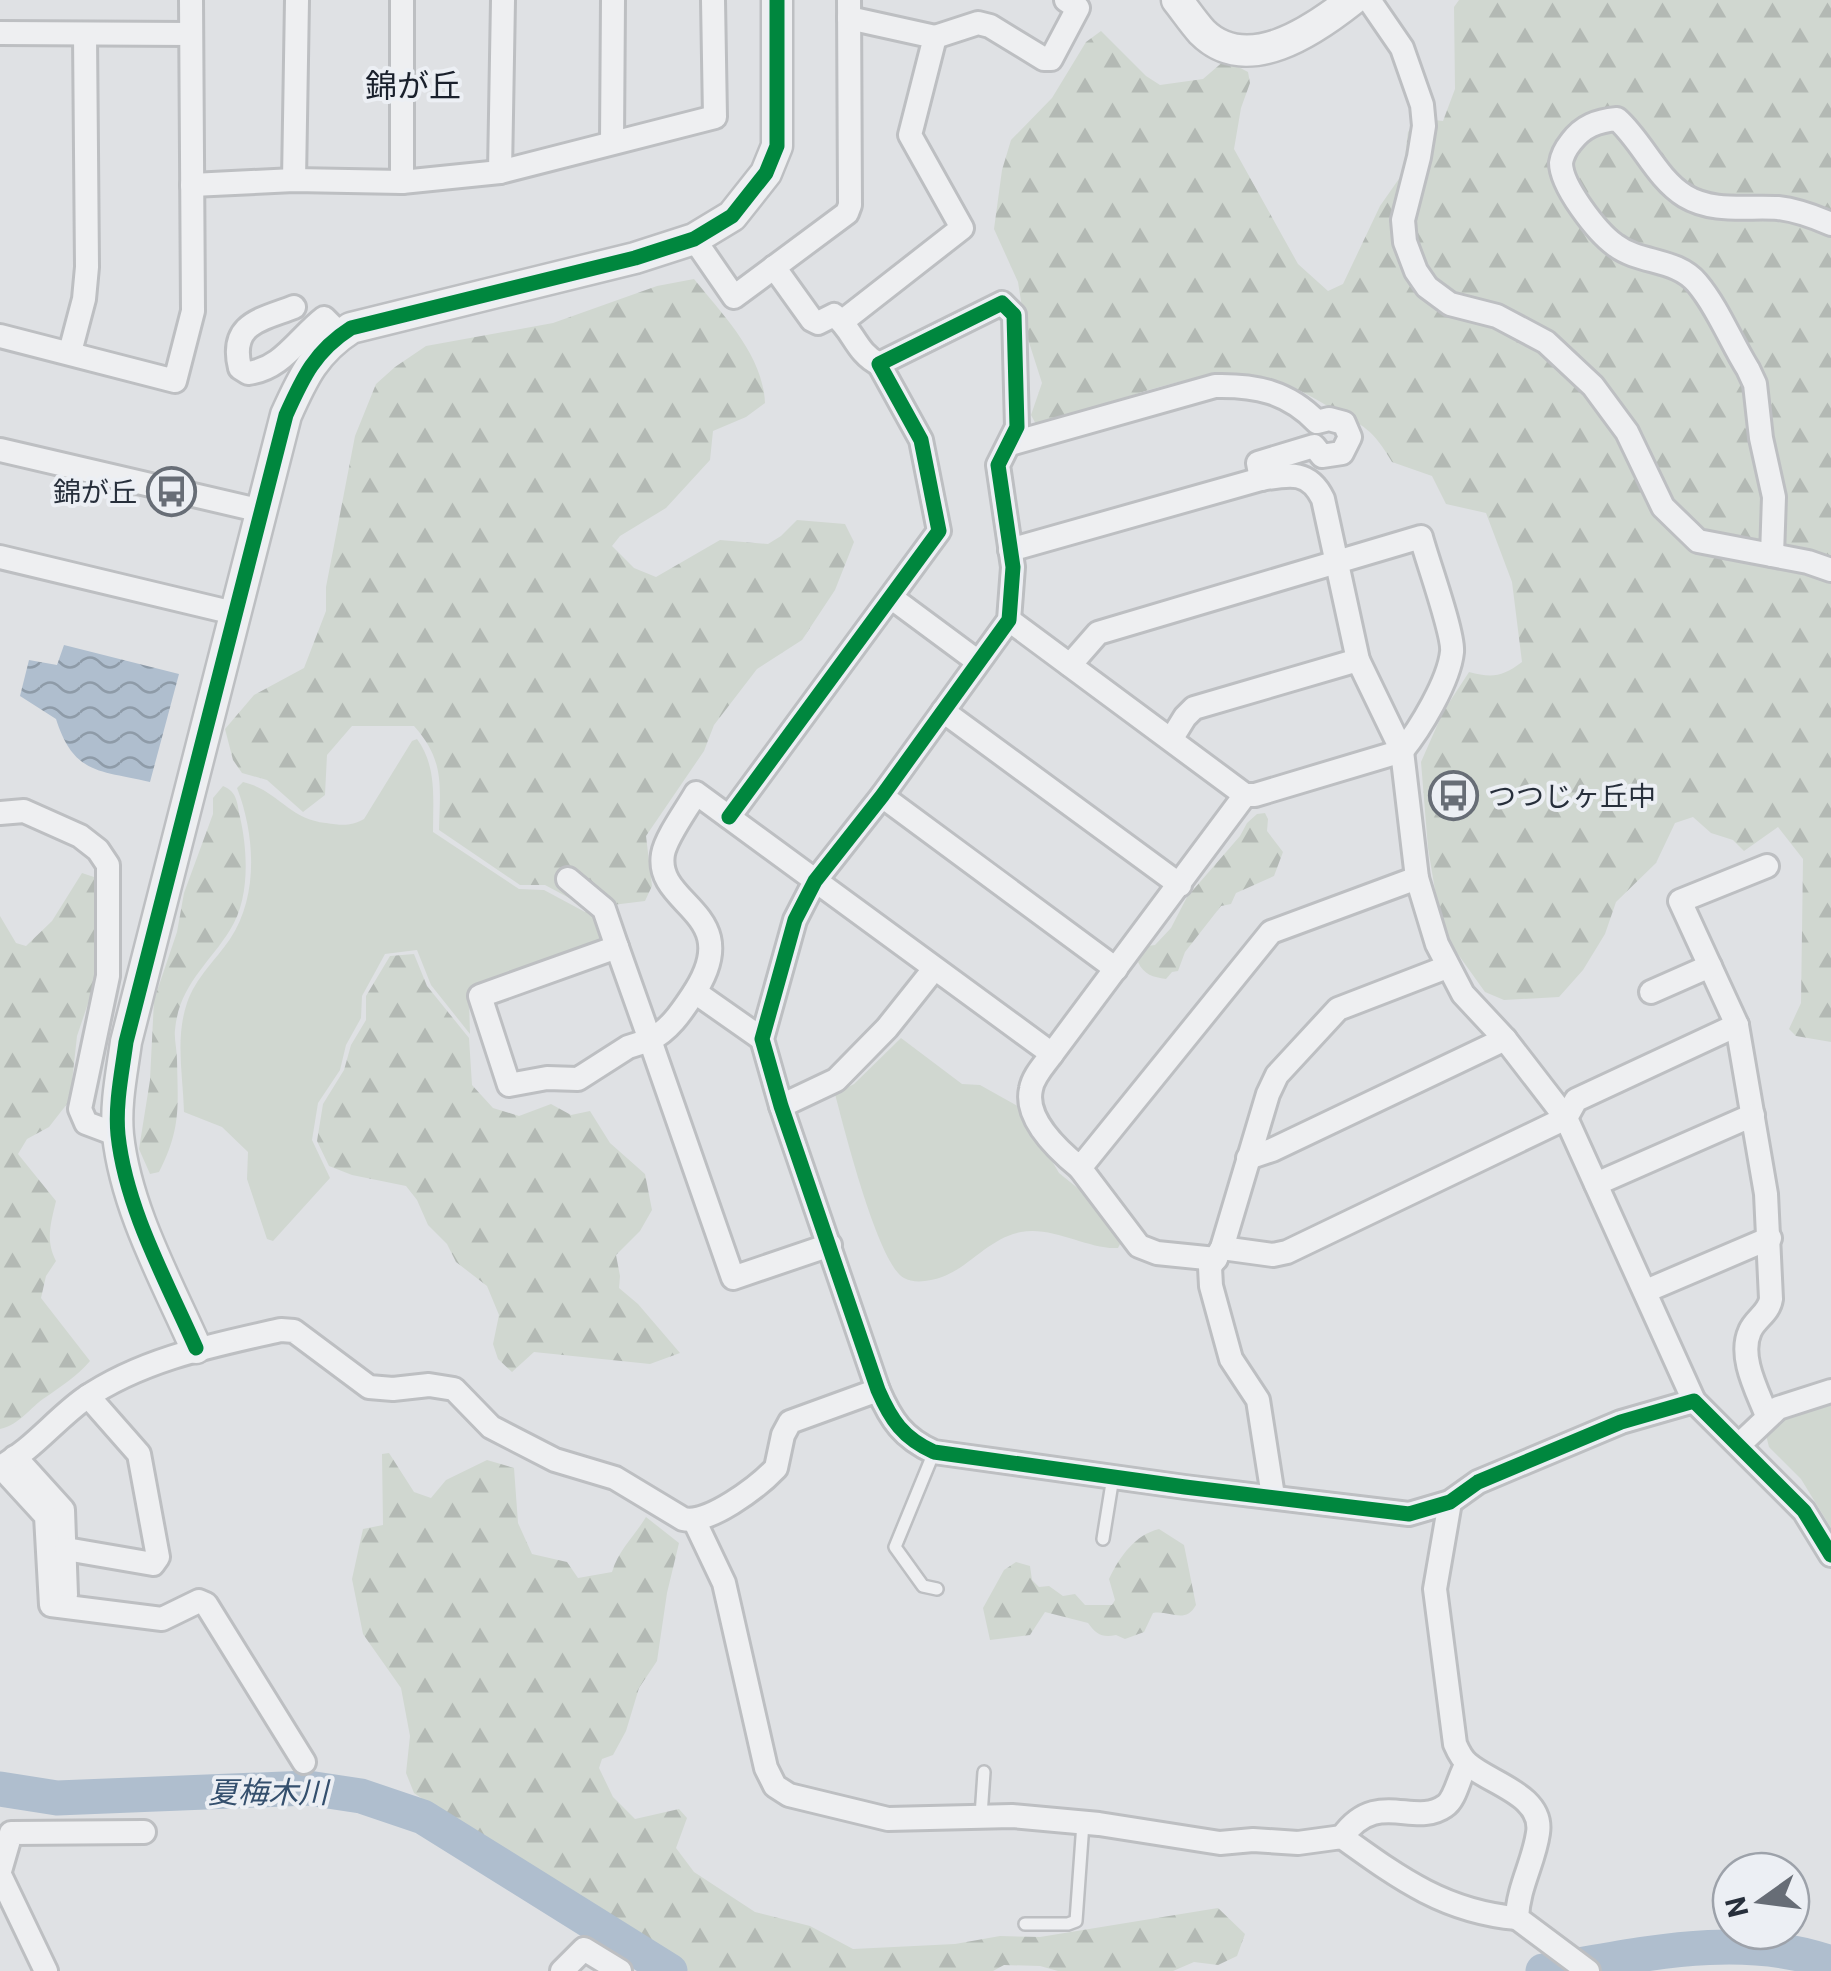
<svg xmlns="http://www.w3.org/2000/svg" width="1831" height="1971" font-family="Roboto,'Noto Sans JP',sans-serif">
<defs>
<pattern id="forest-firs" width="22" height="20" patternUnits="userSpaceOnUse" patternTransform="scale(2.5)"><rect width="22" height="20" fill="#d0d7d0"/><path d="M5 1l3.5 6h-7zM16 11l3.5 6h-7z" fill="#b3b9b4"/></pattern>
<pattern id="water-waves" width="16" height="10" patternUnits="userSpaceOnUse" patternTransform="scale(2.5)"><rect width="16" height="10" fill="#afbece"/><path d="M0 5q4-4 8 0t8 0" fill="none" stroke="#8e9ba8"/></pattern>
</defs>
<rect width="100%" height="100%" fill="#dfe1e4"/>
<g fill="#d0d7d0">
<path d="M417 739C437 766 433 799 433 832L519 889 544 890 585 912 598 910 608 945 474 991 469 1000 470 1034 431 985 417 950 385 954 362 996 361 1018 346 1045 340 1070 318 1103 312 1140 330 1178 273 1241 267 1239 247 1179 248 1152 222 1127 184 1112C183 1076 175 1038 187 1003 196 977 215 961 230 939 259 896 255 834 237 788L243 782C278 790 288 819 326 823 341 825 350 827 364 819L412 741Z"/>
<path d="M901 1038 962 1084 980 1085 1021 1108 1059 1173 1085 1194 1118 1232 1121 1242 1118 1248C1089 1250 1054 1226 1021 1232 989 1238 971 1266 942 1277 931 1281 914 1284 904 1278 878 1264 844 1128 835 1094L854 1084Z"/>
<path d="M1831 1399V1528L1801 1479 1769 1447 1766 1435C1785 1415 1804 1405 1831 1399Z"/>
</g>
<g fill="url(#forest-firs)">
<path d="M1459 0H1831V1042L1796 1036 1789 1029 1801 1003 1803 859 1778 827 1744 851 1733 840 1711 833 1693 817 1675 823 1656 863 1616 902 1605 934 1583 970 1559 997 1504 1000 1485 992 1442 932 1428 848 1421 762 1443 712 1469 672C1492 678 1502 677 1522 662L1512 582 1486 513 1446 504 1432 476 1392 462C1372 428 1365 427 1331 408 1309 395 1287 382 1261 376 1199 364 1098 408 1038 428L1031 415 1042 383 1026 333 1018 282 994 229 1002 170 1011 140 1052 98 1086 42 1101 31 1146 76 1160 85 1203 79 1225 60 1248 72 1250 83 1241 108 1234 149 1298 264 1328 291 1343 284 1380 206 1403 173 1408 132 1418 118 1443 121 1455 89 1454 7Z"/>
<path d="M694 279C723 315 763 355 765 403L746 417 713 431 710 460 666 508 620 536 612 546 634 568 656 577 720 540 768 544 781 536 797 520 845 524 854 542 835 590 802 640 757 669 714 725 704 751 646 836 652 886 645 901 588 908 545 885H520L439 830C440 785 445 761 414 726H352L327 755 325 795 303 812 267 780 242 773 233 760 225 729 254 695 304 668 326 611V587L355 436 376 384 395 367 426 346 553 323 657 286Z"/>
<path d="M223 786C238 792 237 804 240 817 248 852 250 899 230 930 209 964 179 985 175 1030 174 1039 177 1050 177 1060 178 1107 181 1129 159 1172L150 1174 139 1149 150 1080 154 1000 177 932 184 893 213 814V798Z"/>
<path d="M1265 813 1268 819 1267 831 1283 852 1274 876 1236 893 1231 904 1221 906 1185 952 1178 971 1172 972 1166 979C1153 977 1144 975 1138 962L1148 946 1155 945 1171 928 1187 897 1240 836 1247 823 1257 814Z"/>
<path d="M82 873 100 879 99 971 77 1036 70 1100 49 1127 27 1139 18 1154 56 1201C51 1223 45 1240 56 1261L46 1276 41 1298 90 1361C76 1377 63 1385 46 1397 29 1408 21 1424 0 1429V916L16 943 26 946 52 921Z"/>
<polygon points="414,954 427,986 469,1038 472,1085 493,1108 519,1116 551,1104 571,1115 590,1111 610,1143 645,1174 652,1210 640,1231 616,1255 620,1276 619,1288 638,1304 680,1353 650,1364 534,1352 512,1372 498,1359 493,1344 499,1315 487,1286 456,1262 447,1244 428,1225 417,1200 406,1186 352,1175 329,1166 317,1141 323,1104 344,1070 351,1045 366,1020 366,996 390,956"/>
<path d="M389 1453 414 1492 431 1498 446 1480 487 1460 514 1468 518 1523 532 1554 567 1562 578 1578 612 1572C619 1549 634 1537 646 1517L679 1543 667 1593 657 1661 639 1688 626 1731 613 1755 602 1759 599 1768 613 1797 635 1819 679 1809 687 1818 676 1848 694 1872 755 1912 810 1926 853 1949 955 1944 1000 1936 1040 1937 1218 1908 1245 1934 1237 1956 1218 1965 1194 1962 1173 1971H1058L1040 1966 1004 1965 993 1971H688L681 1967 582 1907 414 1793 406 1773 410 1736 401 1688 363 1634 352 1579 363 1529 383 1525 382 1454Z"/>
<path d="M1159 1529 1184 1545 1196 1605C1185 1625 1170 1610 1153 1613L1144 1632 1125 1639 1116 1635C1102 1638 1096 1634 1088 1623L1045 1612 1030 1635 990 1640 983 1608 1004 1570 1016 1562 1030 1566 1032 1580 1039 1587 1049 1586 1063 1596 1075 1594 1085 1605H1112L1115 1600 1109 1579C1120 1556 1135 1535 1159 1529Z"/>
</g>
<path fill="url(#water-waves)" d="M64 645 179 674 150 782C99 770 74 775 56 719L20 696 29 660 57 665Z"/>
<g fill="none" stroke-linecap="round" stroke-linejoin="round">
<g stroke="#afbece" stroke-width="35">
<polyline points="0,1789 57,1798 308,1788 361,1796 423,1817 670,1971"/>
<path d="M1543 1971C1637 1956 1738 1930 1831 1963"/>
</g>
<defs>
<g id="service">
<polyline points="934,1452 895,1547 923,1586 937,1589"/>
<polyline points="1103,1539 1113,1477"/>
<polyline points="981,1816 984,1772"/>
<polyline points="1025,1924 1068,1924 1076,1921 1083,1823"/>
</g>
<g id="minor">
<polyline points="402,0 402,182"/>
<polyline points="1369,0 1402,48 1422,105 1424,126 1419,157 1403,220 1405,242 1416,271 1427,287 1450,304 1497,316 1546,342 1593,386 1627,432 1663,507 1698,541 1808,562 1831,570"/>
<polyline points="0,33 191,34"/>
<polyline points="935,37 978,23 990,26 1044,59 1051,59 1078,8 1066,0"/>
<polyline points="612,141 613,0"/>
<polyline points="500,172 503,0"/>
<polyline points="294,180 297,0"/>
<polyline points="192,185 294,180 402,182 500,172 715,117 713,0"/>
<polyline points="694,239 734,297 847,213 850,205 849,0"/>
<path d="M774 267 812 320 818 323 834 315C853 329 856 353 879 364"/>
<path d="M294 307C261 320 229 323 240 368L248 373C282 369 298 338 324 318L341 335"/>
<polyline points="843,321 962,228 910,135 935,37 849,18"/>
<polyline points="0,336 175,381 193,311 191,0"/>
<polyline points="70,352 84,299 87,267 85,35"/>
<path d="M1010 444 1215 386C1256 385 1288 392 1317 422L1329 419 1344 423 1350 437 1342 453 1322 456 1314 446 1258 463 1261 479"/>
<polyline points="0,450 262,511"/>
<path d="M1010 550 1261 479C1290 474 1309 470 1323 499L1358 660 1402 751 1417 878 1437 944 1463 994 1505 1039 1566 1118 1694 1401"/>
<path d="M1772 555 1774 497 1761 438 1755 384 1748 369C1731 342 1718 308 1697 283 1676 258 1640 264 1615 245 1597 232 1561 186 1561 163 1562 156 1567 147 1571 142 1583 126 1597 121 1617 119 1642 141 1656 178 1685 196 1713 213 1747 206 1778 208 1796 210 1815 217 1831 224"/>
<polyline points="0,557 234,613"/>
<polyline points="892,598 977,661"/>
<polyline points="1009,620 1245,795"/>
<path d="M1070 665 1098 633 1421 537C1427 560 1454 634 1452 652 1449 681 1420 729 1402 751L1255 795H1245L1052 1054C1045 1064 1033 1076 1031 1089 1024 1119 1059 1151 1080 1168L1271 932 1417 878"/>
<polyline points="943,711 1180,885"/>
<polyline points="1172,738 1185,717 1194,708 1358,660"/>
<polyline points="882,796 1116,969"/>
<polyline points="0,813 24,811 80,836 98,850 108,865 108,976 80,1109 86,1123 118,1135"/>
<path d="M729 817 939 531 921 440 879 364 1002 303 1014 315 1017 427 998 465 1013 567 1009 620 882 796 815 881 795 920 762 1039 781 1106 878 1390C891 1420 903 1438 934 1452L1185 1487 1409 1514 1450 1502 1478 1482 1621 1422 1694 1401 1804 1511 1831 1555"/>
<path d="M1767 866 1680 901 1737 1025 1766 1194 1771 1299C1769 1313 1755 1319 1750 1331 1738 1357 1758 1392 1767 1416"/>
<polyline points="568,879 604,909 617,947"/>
<polyline points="695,992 762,1039"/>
<polyline points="1651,992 1710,966"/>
<polyline points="781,1106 836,1080 887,1028 934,969"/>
<polyline points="1248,1158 1272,1150 1505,1039"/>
<polyline points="1080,1168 1139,1246 1157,1253 1216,1259"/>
<polyline points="1596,1184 1753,1115"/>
<path d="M830 1245 733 1278 650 1040 628 1047 578 1079 547 1078 509 1085 480 996 617 947 650 1040C669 1030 680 1014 692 996 749 912 654 907 663 854 666 837 687 809 696 793L1052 1054"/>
<polyline points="1222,1248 1273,1255 1287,1252 1566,1118 1576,1100 1737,1025"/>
<polyline points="1646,1291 1770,1238"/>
<polyline points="1740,1444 1778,1408 1831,1391"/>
<polyline points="15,1457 63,1510 66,1595"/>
<path d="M0 1467C31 1451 56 1419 84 1399 142 1359 214 1345 281 1330L294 1331 369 1387 393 1389 429 1385 454 1389 491 1427 555 1460 615 1478 683 1519C708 1525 758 1487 776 1468L783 1435 790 1422 878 1390"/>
<polyline points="1,1467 46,1516 51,1605 162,1619 199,1601 206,1604 304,1762"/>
<polyline points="1273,1496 1258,1400 1231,1359 1211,1286 1210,1267 1222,1248 1268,1094 1277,1075 1338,1009 1447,967"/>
<path d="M1450 1502 1435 1589 1455 1744C1458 1751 1462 1759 1468 1764 1489 1783 1544 1795 1538 1833 1534 1862 1518 1887 1517 1918L1588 1971"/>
<path d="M695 1522 724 1583 766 1768 775 1786 789 1795 888 1819 1012 1816 1099 1824 1220 1843 1253 1840 1298 1843 1342 1837C1399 1878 1445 1912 1517 1918"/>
<polyline points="66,1549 153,1564 158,1557 139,1454 88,1396"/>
<path d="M1342 1837C1377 1788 1414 1828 1445 1806 1456 1799 1459 1775 1467 1764"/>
<polyline points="0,1871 11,1833 144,1832"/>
<polyline points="0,1875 46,1971"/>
<polyline points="562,1971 584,1949 620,1971"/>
</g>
<g id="tertiary">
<path d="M1177 0C1185 10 1193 22 1202 32 1247 77 1314 30 1352 0"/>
<path d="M196 1348C166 1280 126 1209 118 1135 115 1104 122 1072 126 1042L286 415C303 377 315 351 351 328L635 258 694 239 732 216 766 173 777 146V0"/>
</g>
</defs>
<use href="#service" stroke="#bdbfc2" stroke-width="16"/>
<use href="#minor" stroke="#bdbfc2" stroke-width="28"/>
<use href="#tertiary" stroke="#bdbfc2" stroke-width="35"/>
<use href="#service" stroke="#eeeff1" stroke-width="11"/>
<use href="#minor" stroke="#eeeff1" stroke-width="22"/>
<use href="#tertiary" stroke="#eeeff1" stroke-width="30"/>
<defs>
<g id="cycleway">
<path d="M729 817 939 531 921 440 879 364 1002 303 1014 315 1017 427 998 465 1013 567 1009 620 882 796 815 881 795 920 762 1039 781 1106 878 1390C891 1420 903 1438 934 1452L1185 1487 1409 1514 1450 1502 1478 1482 1621 1422 1694 1401 1804 1511 1831 1555"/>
<path d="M196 1348C166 1280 126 1209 118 1135 115 1104 122 1072 126 1042L286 415C303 377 315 351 351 328L635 258 694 239 732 216 766 173 777 146V0"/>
</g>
</defs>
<use href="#cycleway" stroke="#eceff4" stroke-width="21"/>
<use href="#cycleway" stroke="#00873e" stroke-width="15"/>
</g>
<defs>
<symbol id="bus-ring" viewBox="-11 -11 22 22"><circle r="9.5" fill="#eceff4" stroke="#676d76" stroke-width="1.5"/><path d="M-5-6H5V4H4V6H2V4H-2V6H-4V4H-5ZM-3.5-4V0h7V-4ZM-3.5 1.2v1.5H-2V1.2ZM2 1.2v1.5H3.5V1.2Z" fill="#676d76"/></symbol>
</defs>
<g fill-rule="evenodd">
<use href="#bus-ring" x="144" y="464" width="55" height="55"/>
<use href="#bus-ring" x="1426" y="768" width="55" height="55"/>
</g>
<g text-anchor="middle" stroke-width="8" stroke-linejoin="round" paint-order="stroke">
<g font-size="28" fill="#272f3b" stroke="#eceff4" text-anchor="end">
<text x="137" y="502">錦が丘</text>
<text x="1488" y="806" text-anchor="start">つつじヶ丘中</text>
</g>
<g font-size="30" font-style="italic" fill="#344f6d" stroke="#eceff4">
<text x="268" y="1803">夏梅木川</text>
</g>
<g font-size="32" fill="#1a202c" stroke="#eceff4">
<text x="413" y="97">錦が丘</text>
</g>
</g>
<g transform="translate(1761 1901) rotate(256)"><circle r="48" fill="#eceff4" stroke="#9da2aa" stroke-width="2.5"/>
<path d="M0-8L18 38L0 25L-18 38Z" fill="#676d76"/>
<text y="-15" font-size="28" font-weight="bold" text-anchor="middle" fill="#272f3b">N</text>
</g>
</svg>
